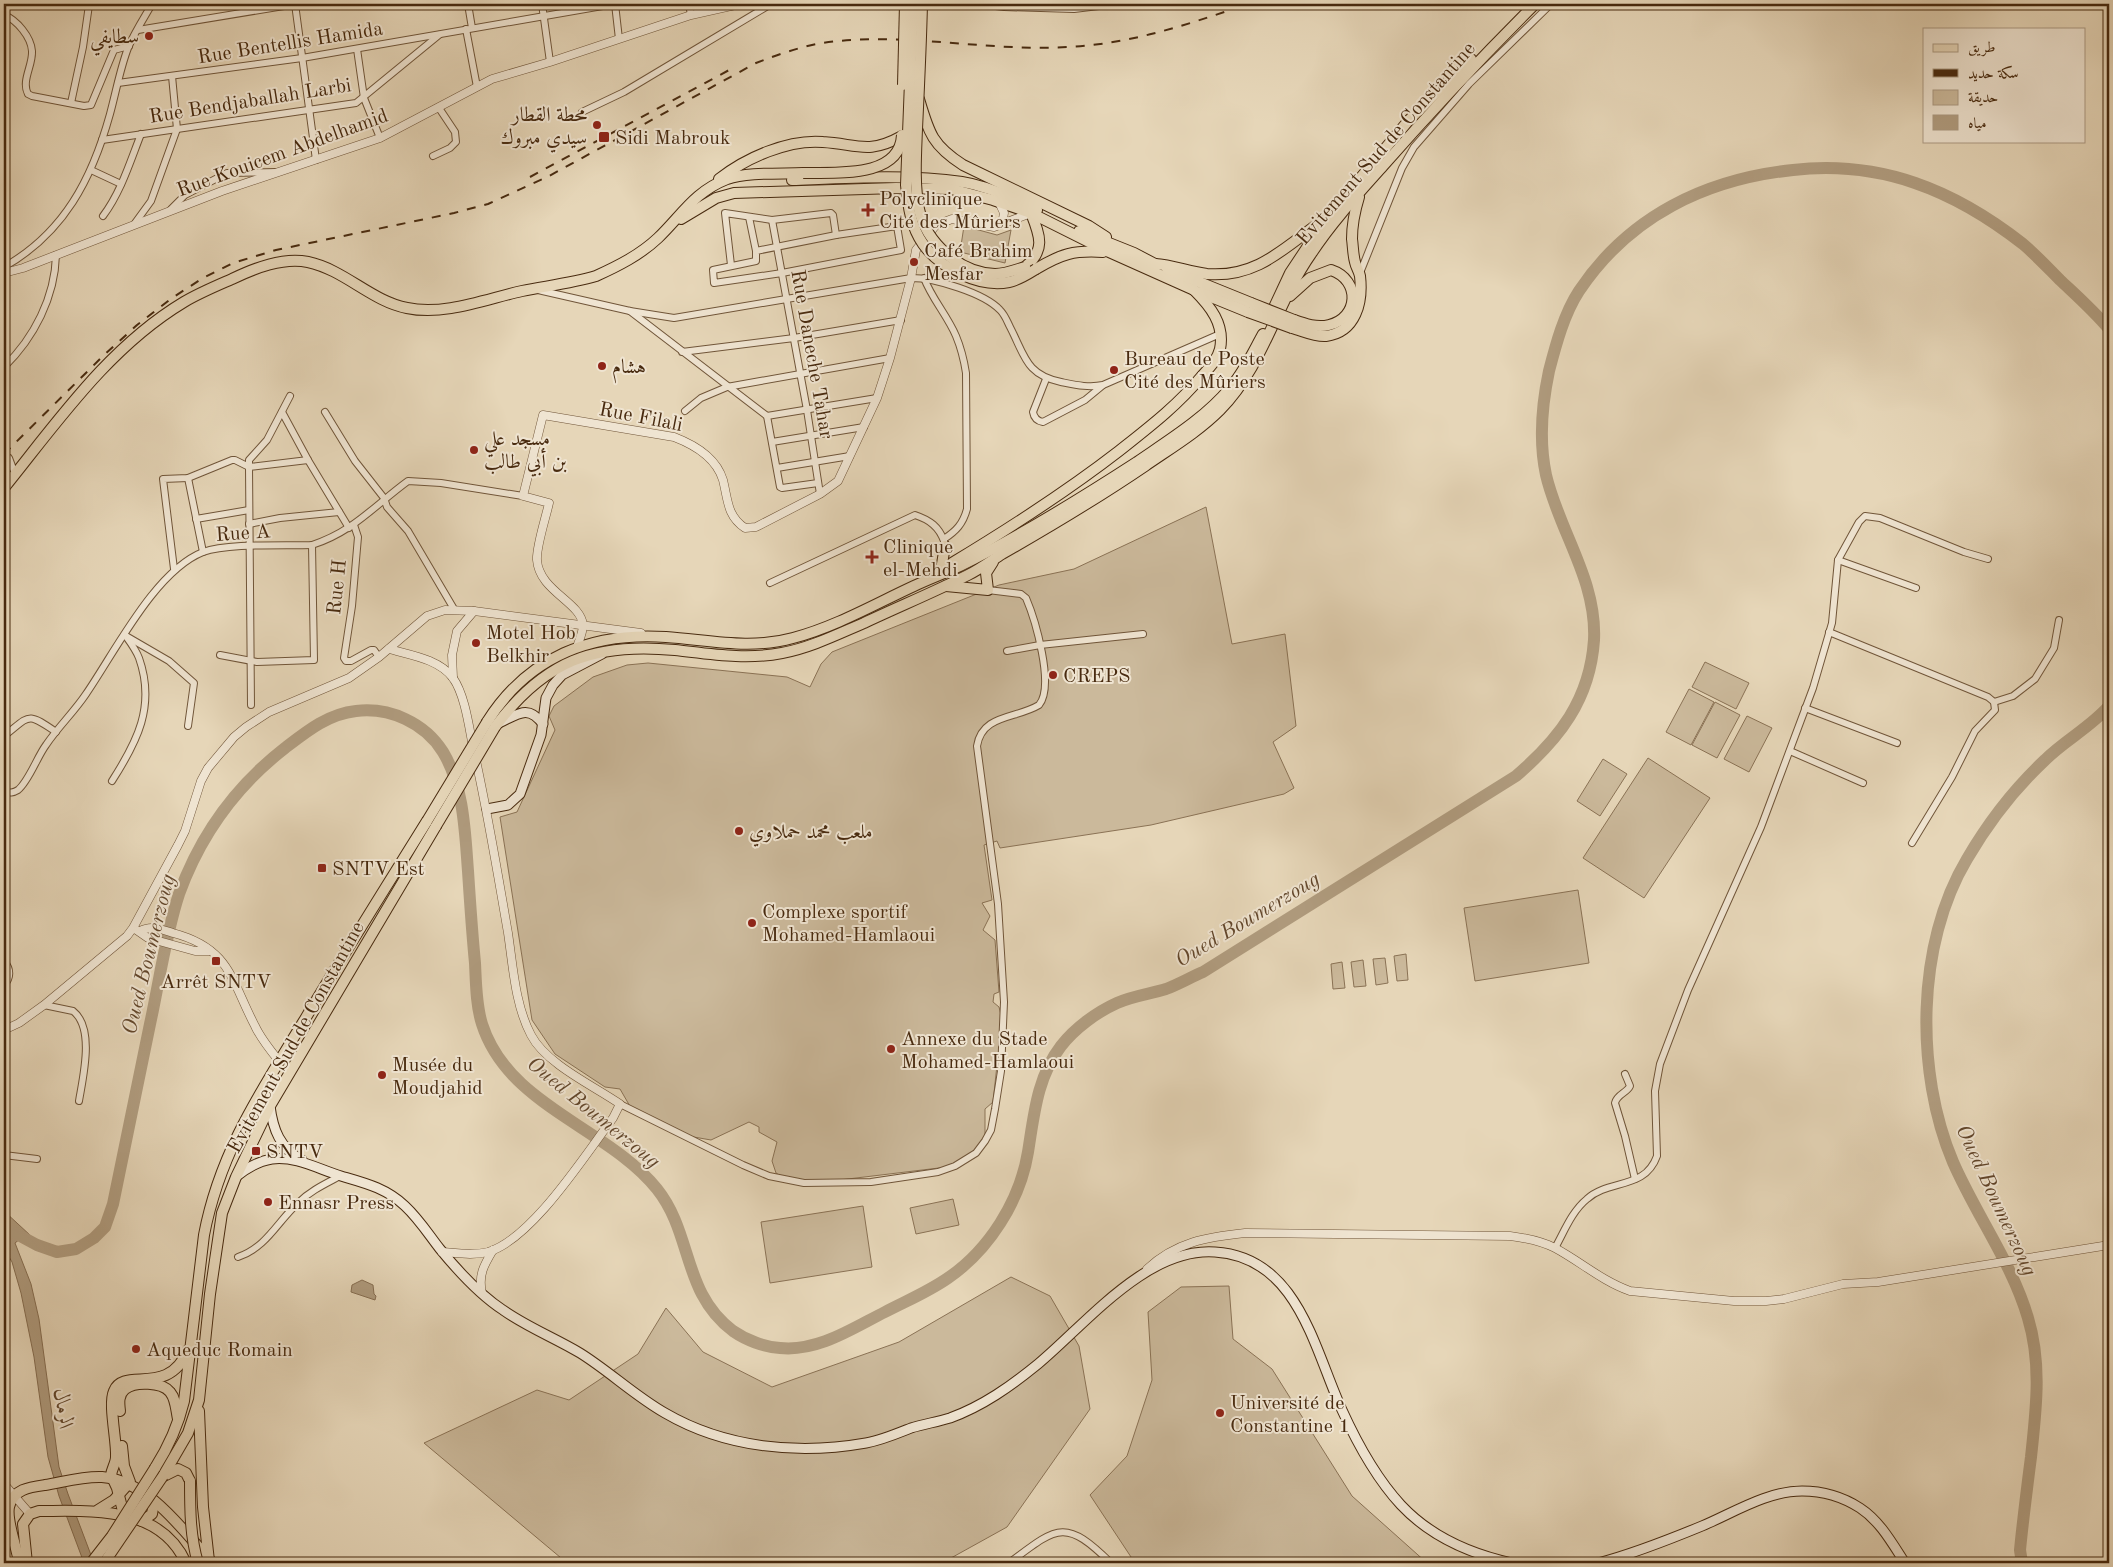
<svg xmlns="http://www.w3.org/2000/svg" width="2113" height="1567" font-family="'Old Standard TT',Amiri,serif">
<rect width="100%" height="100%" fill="#e6d6b8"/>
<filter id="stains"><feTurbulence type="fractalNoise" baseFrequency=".004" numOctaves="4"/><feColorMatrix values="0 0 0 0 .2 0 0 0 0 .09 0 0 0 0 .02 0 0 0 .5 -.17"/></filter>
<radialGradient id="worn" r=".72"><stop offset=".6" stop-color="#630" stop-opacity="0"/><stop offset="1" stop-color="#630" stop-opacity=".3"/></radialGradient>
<g fill="#cbb99b" stroke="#8a7255">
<polygon points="964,226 997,235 1011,230 1005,263 960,252"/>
<polygon points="1206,507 1232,644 1285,634 1296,726 1273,742 1294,788 1284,794 1151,825 1000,848 997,841 984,845 992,900 982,903 990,916 983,930 995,940 999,992 994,994 993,1002 999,1007 1002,1019 993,1102 985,1109 985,1135 970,1158 947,1167 823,1182 787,1180 776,1173 772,1161 777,1142 759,1132 759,1127 749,1122 711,1140 688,1136 631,1108 620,1089 605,1087 555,1054 532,1020 500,817 517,812 555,730 549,716 554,706 593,677 627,665 648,663 787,677 810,687 821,664 832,652 999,585 1074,569"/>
<polygon points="1705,662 1749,683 1736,709 1692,687"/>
<polygon points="1689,689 1714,702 1691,745 1666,732"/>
<polygon points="1715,702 1740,715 1717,758 1692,745"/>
<polygon points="1747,716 1772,728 1749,772 1724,759"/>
<polygon points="1648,758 1710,798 1644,898 1583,858"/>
<polygon points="1603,759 1627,774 1600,816 1577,801"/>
<polygon points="1578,890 1589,963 1475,981 1464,908"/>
<polygon points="1406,954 1408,980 1397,981 1394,956"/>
<polygon points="1385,958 1388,983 1376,985 1373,959"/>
<polygon points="1363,960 1366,986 1354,987 1351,962"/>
<polygon points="1342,962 1345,988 1333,989 1331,964"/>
<polygon points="953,1199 959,1225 916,1234 910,1208"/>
<polygon points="863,1206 872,1267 770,1283 761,1222"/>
<polygon points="1011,1277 1050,1296 1079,1346 1090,1409 1007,1527 942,1563 567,1563 424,1443 537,1390 569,1400 638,1354 666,1308 703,1352 772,1387 899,1342"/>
<polygon points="1229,1286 1233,1339 1272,1369 1352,1496 1427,1563 1135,1563 1090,1495 1127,1456 1152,1380 1148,1312 1181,1287"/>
</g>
<g fill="#b09c7f" stroke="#866e52">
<polygon points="4,1211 31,1236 26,1243 20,1239 15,1243 31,1284 39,1319 59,1467 68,1494 94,1563 84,1563 59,1496 48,1457 34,1357 21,1293 12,1262 4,1248"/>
<polygon points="362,1280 373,1285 374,1294 376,1296 375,1300 351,1292 352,1285"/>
</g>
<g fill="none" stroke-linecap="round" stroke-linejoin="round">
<g stroke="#b09c7f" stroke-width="12">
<path d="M4 1229 11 1231 37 1245 57 1252 76 1249 94 1238 105 1227 113 1204C125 1144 138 1084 150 1024 159 983 166 933 179 894 200 836 236 786 285 748 307 731 328 714 356 711 390 707 425 723 443 752 464 787 465 832 468 871 470 902 472 932 475 963 476 983 476 1005 482 1024 508 1106 607 1127 657 1189 693 1234 682 1293 733 1331 746 1340 764 1347 780 1348 818 1352 853 1328 885 1312 906 1301 928 1292 948 1278 989 1250 1020 1201 1028 1152 1034 1115 1037 1077 1061 1046 1075 1028 1097 1012 1117 1003 1132 996 1150 994 1166 989 1179 984 1191 977 1203 972L1516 776C1559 739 1590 700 1594 640 1597 580 1559 531 1546 475 1539 442 1542 404 1549 371 1556 344 1564 314 1579 291 1629 216 1706 179 1793 170 1881 160 1954 190 2023 244 2036 255 2048 268 2060 280 2077 296 2094 311 2109 329"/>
<path d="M2022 1563 2020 1550C2023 1519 2027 1488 2031 1457 2036 1410 2042 1364 2028 1318 2012 1263 1976 1215 1953 1162 1915 1072 1916 944 1967 859 1988 823 2015 788 2045 760 2065 740 2091 727 2109 706"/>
</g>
<polyline stroke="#c6b496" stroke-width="6" stroke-dasharray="6 3" stroke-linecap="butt" points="4,453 9,458"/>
<defs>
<g id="minor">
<polyline points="295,4 316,160"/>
<polyline points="468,4 472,28"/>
<polyline points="542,4 550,62"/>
<polyline points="615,4 619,39"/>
<polyline points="689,4 691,15"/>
<polyline points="979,4 1004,7 1074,9 1115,4"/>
<path d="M4 15C17 20 31 37 32 51 33 65 21 81 28 94L32 96 84 106 91 105 114 50 129 46"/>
<polyline points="466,29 477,87"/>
<polyline points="138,30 296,4"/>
<polyline points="357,49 364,98 380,138"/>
<polyline points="118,83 302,58 614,4"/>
<polyline points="71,103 83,47 89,5"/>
<polyline points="582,112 624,92 771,4"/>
<polyline points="102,140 356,103 439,35"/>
<polyline points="433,156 450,148 456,142 455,132 439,108"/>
<polyline points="91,170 121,184"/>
<polyline points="171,209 185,195 227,173 277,172"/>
<path d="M103 216C121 192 130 162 141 134"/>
<polyline points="749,217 756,251"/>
<polyline points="772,220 807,410 820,494"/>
<polyline points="135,223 151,201 177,129 172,76"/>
<polygon points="897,226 901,250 782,273 714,283 713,270 756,261 756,251 836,235"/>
<polyline points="731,265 725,213 772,220 831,213 833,215 836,235"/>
<path d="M4 267C64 233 92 179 110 114 116 92 120 69 128 48 134 33 144 18 152 4"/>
<polyline points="1360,273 1402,168 1414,147 1469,84 1551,4"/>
<path d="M924 278C932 299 947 315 956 336 961 348 964 360 966 373L967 509C963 524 956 531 944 539"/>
<path d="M538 290 630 311 674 318 911 278C935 278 984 293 1000 310 1005 315 1007 321 1010 327 1025 356 1026 375 1061 382 1076 385 1089 388 1103 385L1220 334"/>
<polyline points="630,311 767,416 780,487 782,488 818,483"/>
<polyline points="682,352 794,338 901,320"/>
<path d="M4 367C34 338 55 297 56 255"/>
<path d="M1046 379 1033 412C1034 418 1037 421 1043 422L1085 400 1102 386"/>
<polyline points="685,411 701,398 727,387 890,358"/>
<polyline points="282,412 308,460 349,528"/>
<polyline points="325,412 355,461 384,498 387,507 408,531 454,609"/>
<polyline points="767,416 877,398"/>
<polyline points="772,442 864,427"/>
<polyline points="9,458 15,474"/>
<polyline points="777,468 850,456"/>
<polyline points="188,478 203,552"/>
<polyline points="196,519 249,510"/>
<polyline points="249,524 280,518 339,512"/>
<polyline points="354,525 358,537 352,606 344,658 346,661 351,661 371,650 374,650 379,657"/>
<polyline points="1838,560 1916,588"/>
<polyline points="174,569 163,479 188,478 232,460 235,460 249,467 249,460 267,440 290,396"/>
<path d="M770 583 915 515C930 520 939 527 944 541"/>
<polyline points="1829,632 1988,697 1994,702 1995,710 1975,731 1952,777 1912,843"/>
<polyline points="126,636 169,661 194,683 188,726"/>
<polyline points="1007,651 1040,645 1143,634"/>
<polyline points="220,655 257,662 314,660 312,545"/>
<polyline points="1994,702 2013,696 2035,679 2054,648 2059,620"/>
<polyline points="251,705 249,467 308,460"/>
<polyline points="1805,708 1897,743"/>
<path d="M4 736C30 716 26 711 56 732"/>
<polyline points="1790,751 1863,783"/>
<path d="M112 781C137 742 156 706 139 658 136 650 130 642 125 635"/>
<path d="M4 792C10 793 13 793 18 790 29 781 37 757 46 745 58 727 74 712 86 694 115 652 155 571 203 552 228 543 284 546 312 545 353 532 375 505 408 481L441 483 523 496"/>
<path d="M4 961C11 969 11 978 4 985"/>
<path d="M44 1005 73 1011C95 1028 83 1077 79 1101"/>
<path d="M1625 1074 1630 1086C1627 1093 1617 1094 1615 1103L1625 1136 1635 1179"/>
<path d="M620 1104 743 1165 769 1176 804 1183 871 1182 938 1172 955 1166 976 1153 985 1141 991 1130 995 1109 1001 1071 1004 1002 998 904 977 746C982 714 1016 719 1039 705 1055 686 1035 619 1026 598L1021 594 988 590"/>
<polyline points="4,1155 37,1159"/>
<path d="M1555 1248C1564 1232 1572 1211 1587 1199 1609 1179 1645 1190 1657 1156L1655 1091 1660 1064 1688 990 1761 827 1813 688 1832 623 1838 560 1859 522 1865 516 1880 518 1964 552 1988 559"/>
<path d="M238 1257C267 1247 277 1222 298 1203 310 1191 325 1184 340 1176"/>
<path d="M1009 1563C1058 1526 1065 1518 1111 1563"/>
</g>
<g id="tertiary">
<polyline points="999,202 1004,213 1002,224"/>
<polyline points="4,273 23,268 222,191 380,138 492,79 550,62 691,15 740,4"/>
<path d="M577 647C579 641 583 632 583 625 581 602 539 591 537 560 536 547 546 517 549 503L523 496 543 415 674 437C695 445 716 457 723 480 728 500 727 516 745 528L756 527 820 494 838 481 877 398 890 358 911 278 916 250 936 225 952 219 994 227 1031 213"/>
<path d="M389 649C410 655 439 659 453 678 465 695 469 727 473 747 487 808 497 870 508 933 513 966 515 1005 531 1035 546 1064 594 1086 620 1104L613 1118C585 1155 532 1239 488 1252 472 1256 457 1253 442 1252"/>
<polyline points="453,678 452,655 457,631 474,611"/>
<polyline points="135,929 148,938 195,951 210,951"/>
<path d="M140 931C151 925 161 929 173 933 230 948 231 980 255 1026 261 1039 270 1050 279 1061"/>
<polyline points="4,1030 19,1023 44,1005 127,936 133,928 178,845 185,831 201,781 208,768 234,737 246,727 269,712 349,678 379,657 427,616 445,610 474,611 641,633"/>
<path d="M1147 1269C1176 1242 1207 1237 1245 1233L1510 1236C1526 1238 1541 1241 1555 1248 1581 1262 1602 1281 1630 1291L1734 1301H1766L1784 1299 1843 1284 1878 1282 2109 1245"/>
<path d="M482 1293C478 1275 484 1265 493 1250"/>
<polyline points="4,1484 30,1514"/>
</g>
<g id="secondary">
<path d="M499 723C518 714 528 704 543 724"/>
<polyline points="487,809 508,805 520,794 541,735 546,698 553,685 562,675 602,654"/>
<path d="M270 1106C273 1130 280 1148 302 1160"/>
<path d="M237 1176C247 1168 258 1161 272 1159 296 1156 318 1169 341 1176 365 1183 386 1188 405 1206 419 1219 429 1235 440 1249 458 1271 480 1295 503 1310 527 1327 555 1338 580 1353 609 1371 635 1396 665 1413 725 1448 798 1455 866 1443 882 1440 896 1434 911 1428 924 1424 937 1422 950 1418 983 1406 1011 1386 1038 1364 1086 1324 1147 1247 1215 1252 1298 1257 1314 1349 1342 1410 1357 1443 1376 1478 1401 1505 1430 1536 1471 1554 1512 1563"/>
<path d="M1598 1563C1633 1554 1668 1540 1702 1526 1733 1513 1767 1491 1802 1491 1822 1491 1843 1497 1860 1508 1880 1521 1892 1543 1905 1563"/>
</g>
<g id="primary">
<path d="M919 99C929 133 932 145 963 165L1089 226 1106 237"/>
<path d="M719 179C746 158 788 139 823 142 857 144 868 155 902 136"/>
<path d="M792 180C846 178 908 174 962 182 988 186 1014 198 1037 210"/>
<polyline points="681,219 716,198 734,193 896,188 951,189 993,200 1031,213 1109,252 1194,290"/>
<polyline points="1079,231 1134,253 1155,264"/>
<path d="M1025 267C1046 250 1040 236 1031 213"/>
<path d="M1036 269C1061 254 1074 250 1103 252"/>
<path d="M4 488C58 421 109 347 184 302 199 293 216 286 232 279 255 268 283 257 308 262 345 270 371 301 407 308 444 316 486 299 522 291 547 286 572 283 596 276 618 266 640 255 658 238 682 215 694 192 727 179 747 172 781 174 803 173"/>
</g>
<g id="trunk">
<path d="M1155 264C1173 265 1189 272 1207 274 1256 278 1283 249 1319 223"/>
<polyline points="1167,269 1251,303"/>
<polyline points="1199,292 1248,312"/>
<path d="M1290 296 1310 278 1331 270C1361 280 1359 318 1329 325 1317 328 1305 324 1294 320"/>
<polyline points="1269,318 1290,273 1326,219 1409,120 1471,59"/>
<path d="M1292 328C1303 331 1315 337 1326 336 1356 332 1363 302 1360 276 1359 271 1356 267 1355 262 1353 255 1353 246 1352 239 1352 226 1355 210 1359 197"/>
<path d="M952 563C1010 528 1066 492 1119 451 1148 428 1177 406 1201 377 1208 369 1217 361 1220 349 1225 324 1210 306 1194 290"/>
<polyline points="941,570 945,546"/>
<polyline points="946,586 988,590 986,573 993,562"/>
<path d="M487 722C528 657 591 632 666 637 709 640 750 650 793 638 835 627 875 604 914 586 929 579 945 573 960 566 1022 535 1080 499 1137 462 1169 440 1205 418 1230 388 1244 372 1253 352 1263 334"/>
<path d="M495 727C544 661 594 642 675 650 711 654 746 660 782 653 810 648 838 634 864 623 898 607 934 592 968 575 980 569 991 561 1002 554 1051 526 1098 498 1145 466 1171 448 1198 432 1220 410 1264 365 1276 304 1311 254 1332 222 1358 194 1383 166 1432 110 1483 56 1535 4"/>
<path d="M120 1411C119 1403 118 1395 125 1389 135 1381 162 1382 170 1392 176 1399 176 1410 178 1419"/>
<polyline points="199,1411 203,1507 209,1561"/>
<path d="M155 1468C169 1446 178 1426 184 1401L204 1235C220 1151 262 1090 305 1019 345 952 386 887 427 821"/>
<polyline points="163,1476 188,1433 199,1400 210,1294 222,1213 236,1177 270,1106 436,826"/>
<polyline points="164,1476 178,1469 186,1473 190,1481"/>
<polyline points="98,1510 114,1500 130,1482 124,1466 122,1446"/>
<path d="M124 1515 117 1488 111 1475C112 1468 116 1463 116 1457 117 1441 108 1404 114 1391 124 1366 168 1398 188 1350"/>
<polyline points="142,1521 152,1514 154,1502"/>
<path d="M19 1563C17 1547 6 1521 9 1507 13 1489 30 1487 45 1485 63 1482 84 1476 102 1477 148 1481 181 1528 209 1559"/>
<path d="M27 1563 23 1524 30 1514 39 1511C92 1511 160 1505 186 1563"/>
</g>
</defs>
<use href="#minor" stroke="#705539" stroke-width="8"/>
<use href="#tertiary" stroke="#705539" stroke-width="9"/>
<use href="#secondary" stroke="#482a0f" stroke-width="11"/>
<use href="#primary" stroke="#482a0f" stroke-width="12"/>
<use href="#trunk" stroke="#482a0f" stroke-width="12"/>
<use href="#minor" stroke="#efe4d1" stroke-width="6"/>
<use href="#tertiary" stroke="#efe4d1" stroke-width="8"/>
<use href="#secondary" stroke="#efe4d1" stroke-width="9"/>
<use href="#primary" stroke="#e6d6b8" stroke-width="10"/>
<use href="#trunk" stroke="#e6d6b8" stroke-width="10"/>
<g stroke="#482a0f" stroke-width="2" stroke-dasharray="9 9" stroke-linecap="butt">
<polyline points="530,177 731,69"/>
<path d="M4 454 103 356 137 325 172 298 203 278 233 263 276 250 454 213 488 204 549 176 756 63C777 55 799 47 822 43 904 31 986 52 1068 47 1131 44 1189 24 1248 4"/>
</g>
<defs>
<g id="primary-bridge">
<path d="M913 4 906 185C908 206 911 227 923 244 940 268 979 288 1009 282 1019 280 1028 274 1036 269"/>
<path d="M922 4C921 46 919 87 917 129 916 155 914 184 919 209 926 243 960 273 995 274 1005 274 1015 270 1025 267"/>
<polyline points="903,85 905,4"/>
<path d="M803 173C835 172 900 179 902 135"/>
</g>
<g id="trunk-bridge">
<polyline points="1251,303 1294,320"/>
<polyline points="1248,312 1292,328"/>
<polyline points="427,821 487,722"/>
<polyline points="436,826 495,727"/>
<path d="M190 1481C190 1509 190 1536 198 1563"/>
<polyline points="91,1563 112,1536 155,1468"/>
<polyline points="104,1563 163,1476"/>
</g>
</defs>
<use href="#primary-bridge" stroke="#482a0f" stroke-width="12" stroke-linecap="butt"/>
<use href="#trunk-bridge" stroke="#482a0f" stroke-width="12" stroke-linecap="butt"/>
<use href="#primary-bridge" stroke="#e6d6b8" stroke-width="10"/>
<use href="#trunk-bridge" stroke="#e6d6b8" stroke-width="10"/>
</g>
<g fill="#8f2418" stroke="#efe4d1" stroke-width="2">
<circle cx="149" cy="36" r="5"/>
<circle cx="597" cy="125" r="5"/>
<rect x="598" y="131" width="12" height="12" rx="2.5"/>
<path d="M865.5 202.5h5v5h5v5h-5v5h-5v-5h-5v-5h5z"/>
<circle cx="914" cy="262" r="5"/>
<circle cx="602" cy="366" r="5"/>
<circle cx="1114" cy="370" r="5"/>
<circle cx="474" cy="450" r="5"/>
<path d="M869.5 549.5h5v5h5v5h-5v5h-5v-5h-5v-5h5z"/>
<circle cx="476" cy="643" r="5"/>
<circle cx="1053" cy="675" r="5"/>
<circle cx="739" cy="831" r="5"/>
<rect x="317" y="863" width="10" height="10" rx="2.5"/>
<circle cx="752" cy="923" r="5"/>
<rect x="211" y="956" width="10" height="10" rx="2.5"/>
<circle cx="891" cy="1049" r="5"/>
<circle cx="382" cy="1075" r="5"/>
<rect x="251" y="1146" width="10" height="10" rx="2.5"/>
<circle cx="268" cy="1202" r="5"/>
<circle cx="136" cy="1349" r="5"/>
<circle cx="1220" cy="1413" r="5"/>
</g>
<g text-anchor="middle" stroke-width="4" stroke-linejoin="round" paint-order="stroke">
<g font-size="20" fill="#482a0f" stroke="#efe4d1" text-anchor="start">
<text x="139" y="43" text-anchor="end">سطايفي</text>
<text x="587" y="121" text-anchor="end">محطة القطار<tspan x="587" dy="23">سيدي مبروك</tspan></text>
<text x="615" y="144">Sidi Mabrouk</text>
<text x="879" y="205">Polyclinique<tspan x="879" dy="23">Cité des Mûriers</tspan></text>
<text x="924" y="257">Café Brahim<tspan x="924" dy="23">Mesfar</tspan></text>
<text x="1124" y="365">Bureau de Poste<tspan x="1124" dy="23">Cité des Mûriers</tspan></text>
<text x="612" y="373">هشام</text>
<text x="484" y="445">مسجد علي<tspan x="484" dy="23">بن أبي طالب</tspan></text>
<text x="883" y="553">Clinique<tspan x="883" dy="23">el-Mehdi</tspan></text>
<text x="486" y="639">Motel Hob<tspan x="486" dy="23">Belkhir</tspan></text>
<text x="1063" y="682">CREPS</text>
<text x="749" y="838">ملعب محمد حملاوي</text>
<text x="332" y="875">SNTV Est</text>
<text x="762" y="918">Complexe sportif<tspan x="762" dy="23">Mohamed-Hamlaoui</tspan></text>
<text x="216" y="988" text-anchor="middle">Arrêt SNTV</text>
<text x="901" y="1045">Annexe du Stade<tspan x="901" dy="23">Mohamed-Hamlaoui</tspan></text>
<text x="392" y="1071">Musée du<tspan x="392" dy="23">Moudjahid</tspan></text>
<text x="266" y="1158">SNTV</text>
<text x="278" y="1209">Ennasr Press</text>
<text x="146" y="1356">Aqueduc Romain</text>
<text x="1230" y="1409">Université de<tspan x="1230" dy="23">Constantine 1</tspan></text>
</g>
<g font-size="20" fill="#482a0f" stroke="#efe4d1">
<text transform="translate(290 42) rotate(-9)" y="7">Rue Bentellis Hamida</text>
<text transform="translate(250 100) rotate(-9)" y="7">Rue Bendjaballah Larbi</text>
<text transform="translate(1385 143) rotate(-49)" y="7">Evitement Sud de Constantine</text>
<text transform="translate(282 152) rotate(-20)" y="7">Rue Kouicem Abdelhamid</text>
<text transform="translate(813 354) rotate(80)" y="7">Rue Daneche Tahar</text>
<text transform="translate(641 416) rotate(11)" y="7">Rue Filali</text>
<text transform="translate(243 532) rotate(-4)" y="7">Rue A</text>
<text transform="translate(336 587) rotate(-84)" y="7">Rue H</text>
<text transform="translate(295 1037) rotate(-61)" y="7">Evitement Sud de Constantine</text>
</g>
<g font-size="21" font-style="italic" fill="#62462b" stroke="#efe4d1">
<text transform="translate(1247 919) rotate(-31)" y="7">Oued Boumerzoug</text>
<text transform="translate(148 954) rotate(-76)" y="7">Oued Boumerzoug</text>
<text transform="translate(594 1112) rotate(39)" y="7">Oued Boumerzoug</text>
<text transform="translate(1997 1200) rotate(65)" y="7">Oued Boumerzoug</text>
<text transform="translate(64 1409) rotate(82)" y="7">الرمال</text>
</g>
</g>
<rect width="2113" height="1567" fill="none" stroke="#e6d6b8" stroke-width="20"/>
<rect x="5" y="5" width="2103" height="1557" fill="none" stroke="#482a0f" stroke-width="2.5"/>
<rect x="10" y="10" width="2093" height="1547" fill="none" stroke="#482a0f"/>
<rect x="1923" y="28" width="162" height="115" fill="#efe4d1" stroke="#ac9a83"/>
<rect x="1933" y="44" width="25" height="8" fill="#e6d6b8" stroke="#ac9a83"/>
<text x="1968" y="52" font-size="15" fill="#482a0f">طريق</text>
<rect x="1933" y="69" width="25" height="8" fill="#482a0f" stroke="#ac9a83"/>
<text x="1968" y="78" font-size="15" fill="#482a0f">سكة حديد</text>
<rect x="1933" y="90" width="25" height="15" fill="#cbb99b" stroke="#ac9a83"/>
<text x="1968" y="102" font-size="15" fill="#482a0f">حديقة</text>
<rect x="1933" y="115" width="25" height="15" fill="#b09c7f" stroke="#ac9a83"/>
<text x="1968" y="128" font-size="15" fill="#482a0f">مياه</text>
<rect width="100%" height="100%" filter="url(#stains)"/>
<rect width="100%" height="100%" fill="url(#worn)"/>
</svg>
